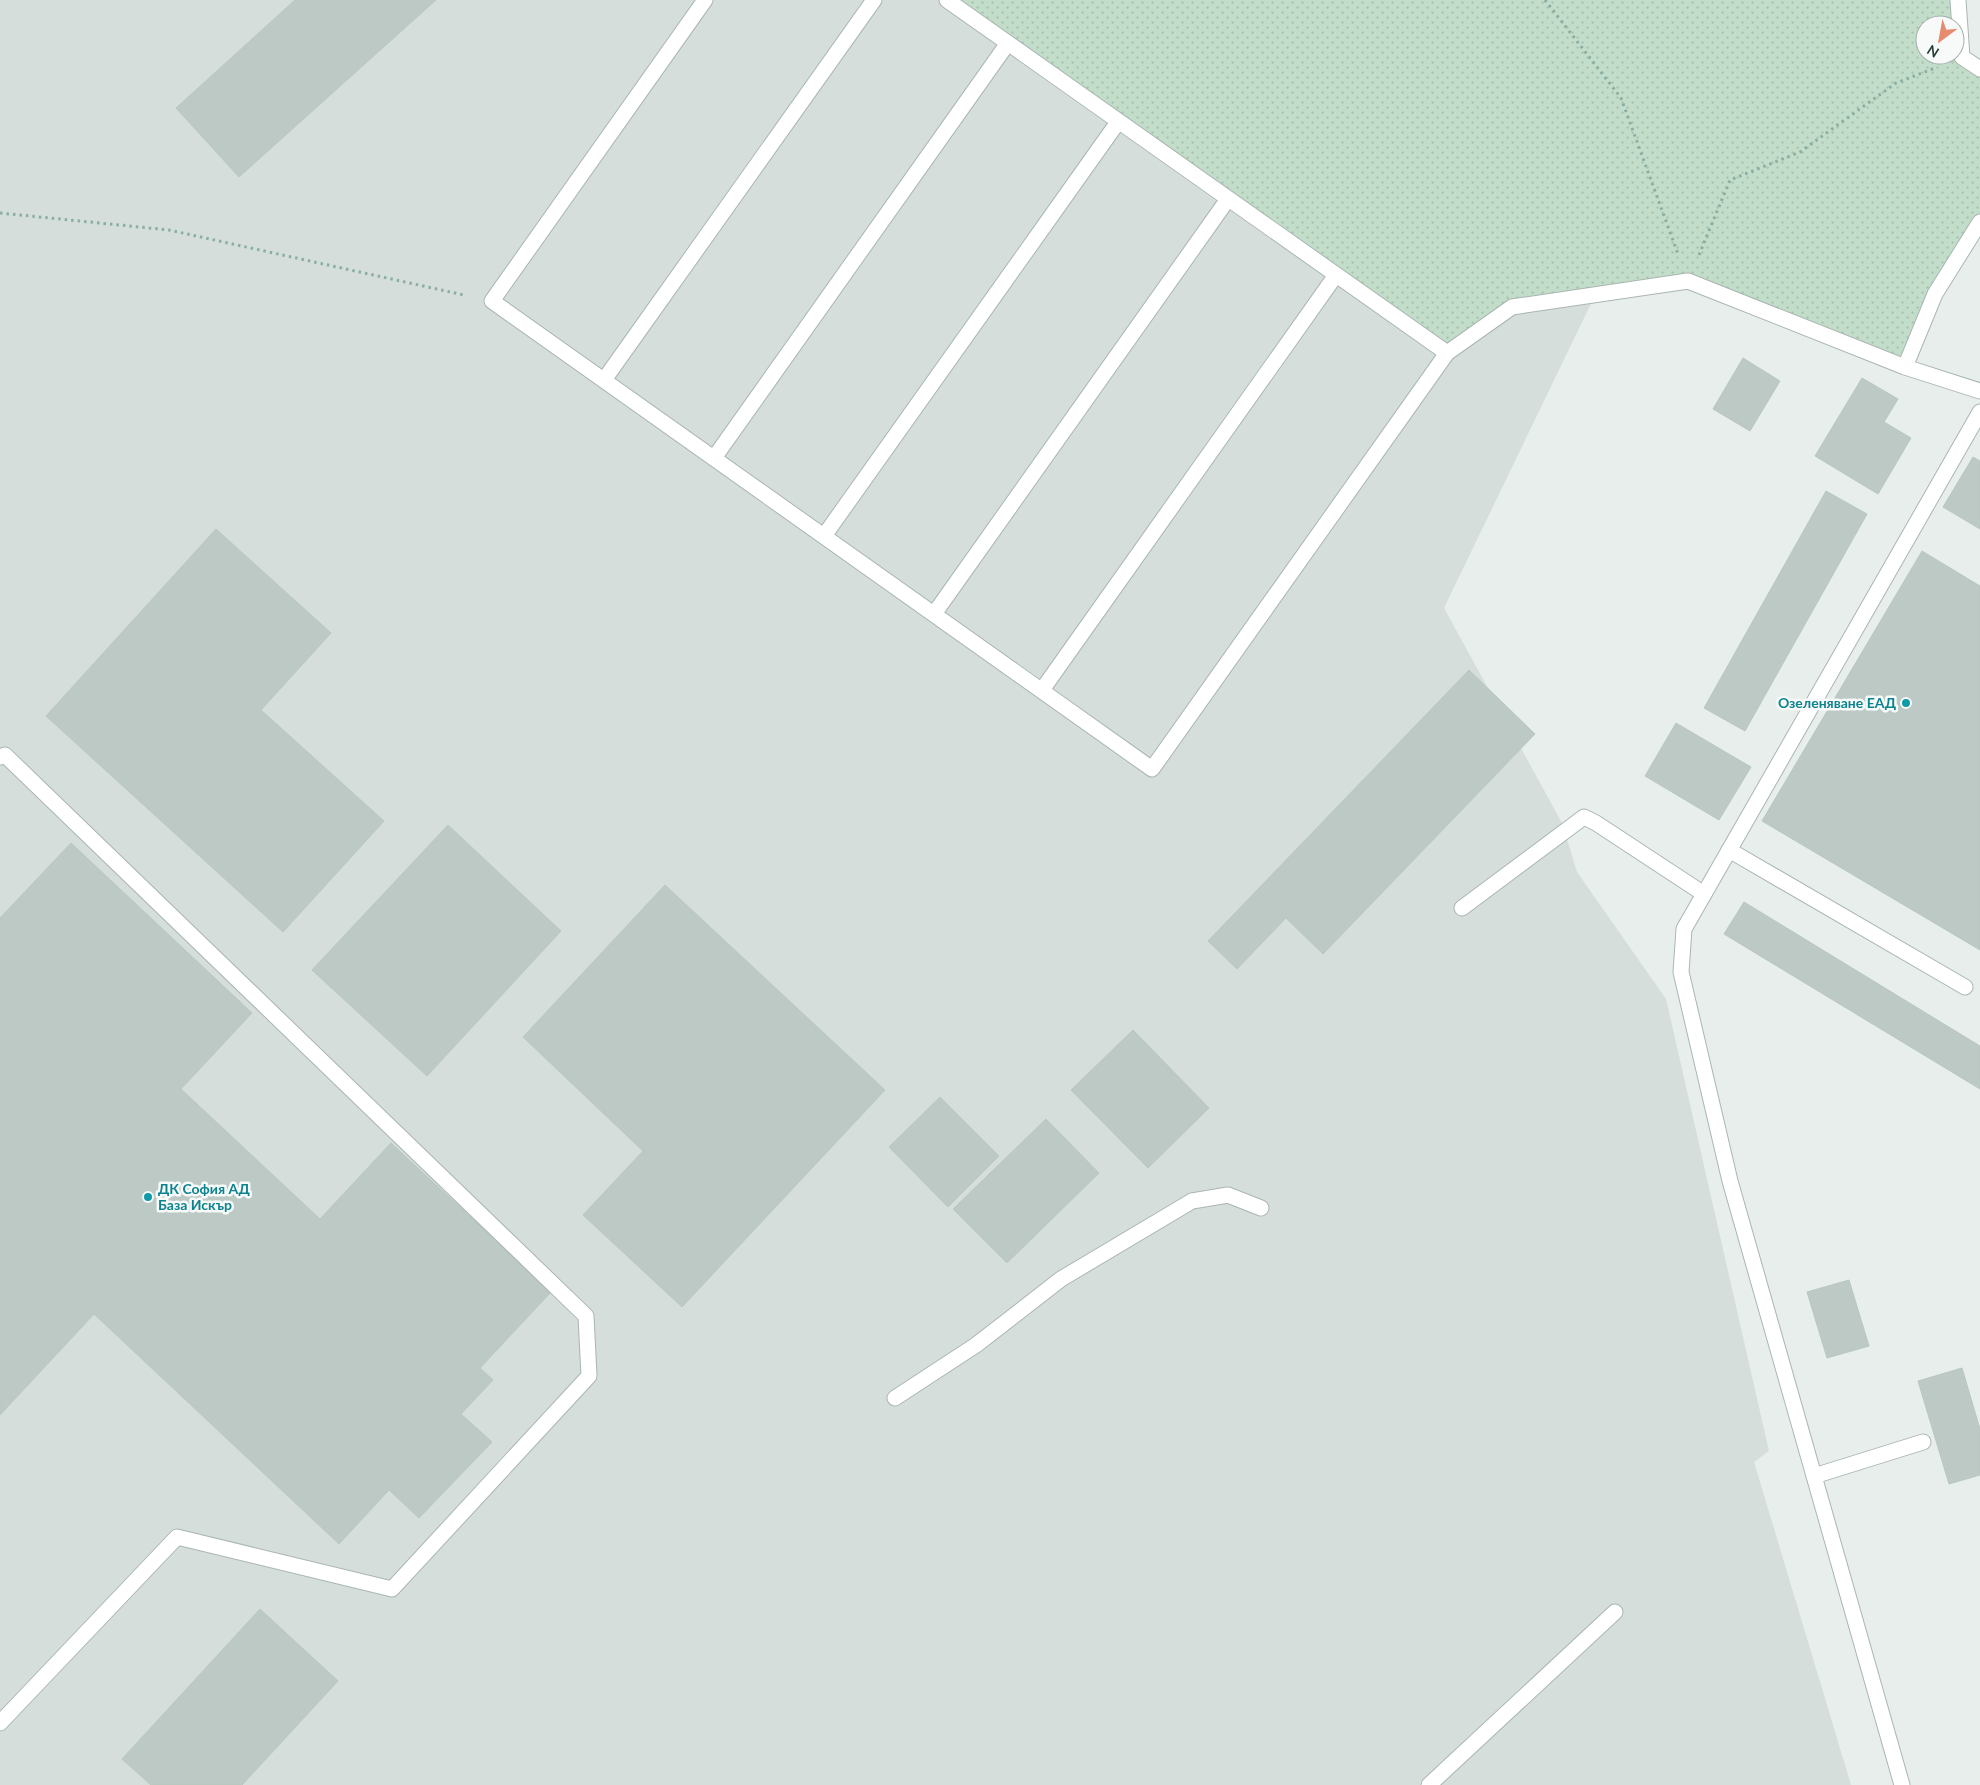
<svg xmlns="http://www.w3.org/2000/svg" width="1980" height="1785" font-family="Lato,sans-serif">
<defs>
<pattern id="grass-dots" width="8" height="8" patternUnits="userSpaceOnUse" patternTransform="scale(1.25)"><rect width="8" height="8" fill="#c2ddc9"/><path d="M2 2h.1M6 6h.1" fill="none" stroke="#a7bfad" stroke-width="1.8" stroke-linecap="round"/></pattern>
</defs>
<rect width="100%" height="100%" fill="#e7eeeb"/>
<polygon fill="#d5deda" points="0,0 1213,0 1628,227 1444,608 1562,823 1577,872 1666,999 1769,1451 1754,1462 1851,1785 0,1785"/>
<path fill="url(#grass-dots)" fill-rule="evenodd" d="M947 0H1958L1962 57 1980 69V222L1905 367 1688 281 1512 307 1447 353ZM1925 25H1955V55H1925Z"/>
<g fill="#bcc9c4" stroke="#b9c7c1">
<polygon points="295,0 436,0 239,177 176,108"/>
<polygon points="1743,358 1780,381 1750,431 1713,409"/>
<polygon points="1862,378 1898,399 1884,422 1911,438 1878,494 1815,456"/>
<polygon points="1973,457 1980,461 1980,529 1943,507"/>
<polygon points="1826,491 1867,514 1745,731 1704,708"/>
<polygon points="216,529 331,633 261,710 384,821 283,932 46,716"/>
<polygon points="1922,551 1980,586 1980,950 1762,821"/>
<polygon points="1469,670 1535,734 1323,954 1286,918 1237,969 1208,941"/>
<polygon points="1676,723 1751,767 1719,820 1645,776"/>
<polygon points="448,825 561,931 427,1076 312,970"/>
<polygon points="71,843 252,1013 181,1089 320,1219 391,1143 551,1292 480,1368 493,1380 461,1414 492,1442 419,1518 389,1490 339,1544 94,1314 0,1415 0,918"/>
<polygon points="665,885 885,1090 682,1307 583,1215 643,1151 523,1037"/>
<polygon points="1744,902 1980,1046 1980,1089 1724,934"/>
<polygon points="1133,1030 1209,1108 1148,1168 1071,1090"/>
<polygon points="940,1097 999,1156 948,1207 889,1147"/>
<polygon points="1046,1119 1099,1173 1007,1263 953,1209"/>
<polygon points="1849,1280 1869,1346 1827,1358 1807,1292"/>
<polygon points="1962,1368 1980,1429 1980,1475 1949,1484 1918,1381"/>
<polygon points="260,1609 338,1681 242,1785 151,1785 122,1759"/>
</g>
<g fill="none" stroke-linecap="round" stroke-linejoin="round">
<defs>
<g id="minor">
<polyline points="705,0 492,301 1152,769 1447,353 1512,307 1688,281 1905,367 1980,391"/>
<polyline points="947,0 1447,353"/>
<polyline points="1958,0 1962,57 1980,69"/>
<polyline points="1905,367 1935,294 1980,222"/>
<polyline points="604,380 874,0"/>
<polyline points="714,458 1008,43"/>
<polyline points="824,536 1118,122"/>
<polyline points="934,614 1228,199"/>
<polyline points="1042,690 1336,275"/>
<polyline points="0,757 5,755 586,1316 589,1376 392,1589 177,1537 0,1723"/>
<polyline points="1729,850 1965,987"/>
<polyline points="1462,908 1584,817 1596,823 1704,894"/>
<polyline points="895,1398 976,1345 1061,1279 1192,1201 1228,1195 1261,1208"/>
<polyline points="1814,1476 1923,1442"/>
<polyline points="1429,1785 1615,1612"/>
<polyline points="1902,1785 1730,1181 1681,972 1684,929 1980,412"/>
</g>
</defs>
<use href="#minor" stroke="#aab6b2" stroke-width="17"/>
<g stroke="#8aaea3" stroke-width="3" stroke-dasharray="2.5 4" stroke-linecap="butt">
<polyline points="1545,0 1621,98 1678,254"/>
<polyline points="0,213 169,230 464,295"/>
<polyline points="1699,255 1730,180 1800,152 1896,83 1935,68"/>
</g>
<use href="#minor" stroke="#fff" stroke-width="15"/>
</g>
<g fill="#0f9aa8" stroke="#f7faf9" stroke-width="2">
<circle cx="1906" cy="703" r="5"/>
<circle cx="148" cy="1197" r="5"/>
</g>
<g text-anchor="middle" stroke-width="5" stroke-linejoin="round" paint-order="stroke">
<g font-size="14" font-weight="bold" fill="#0d838f" stroke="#f7faf9" text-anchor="end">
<text x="1896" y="708">Озеленяване ЕАД</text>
<text x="158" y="1194" text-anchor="start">ДК София АД<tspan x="158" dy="16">База Искър</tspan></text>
</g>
</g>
<g transform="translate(1940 40) rotate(212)"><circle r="24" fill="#f7faf9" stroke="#a4afac"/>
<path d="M0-4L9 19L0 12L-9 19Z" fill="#e68b6d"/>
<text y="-8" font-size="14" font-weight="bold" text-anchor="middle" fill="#273f38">N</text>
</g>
</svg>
